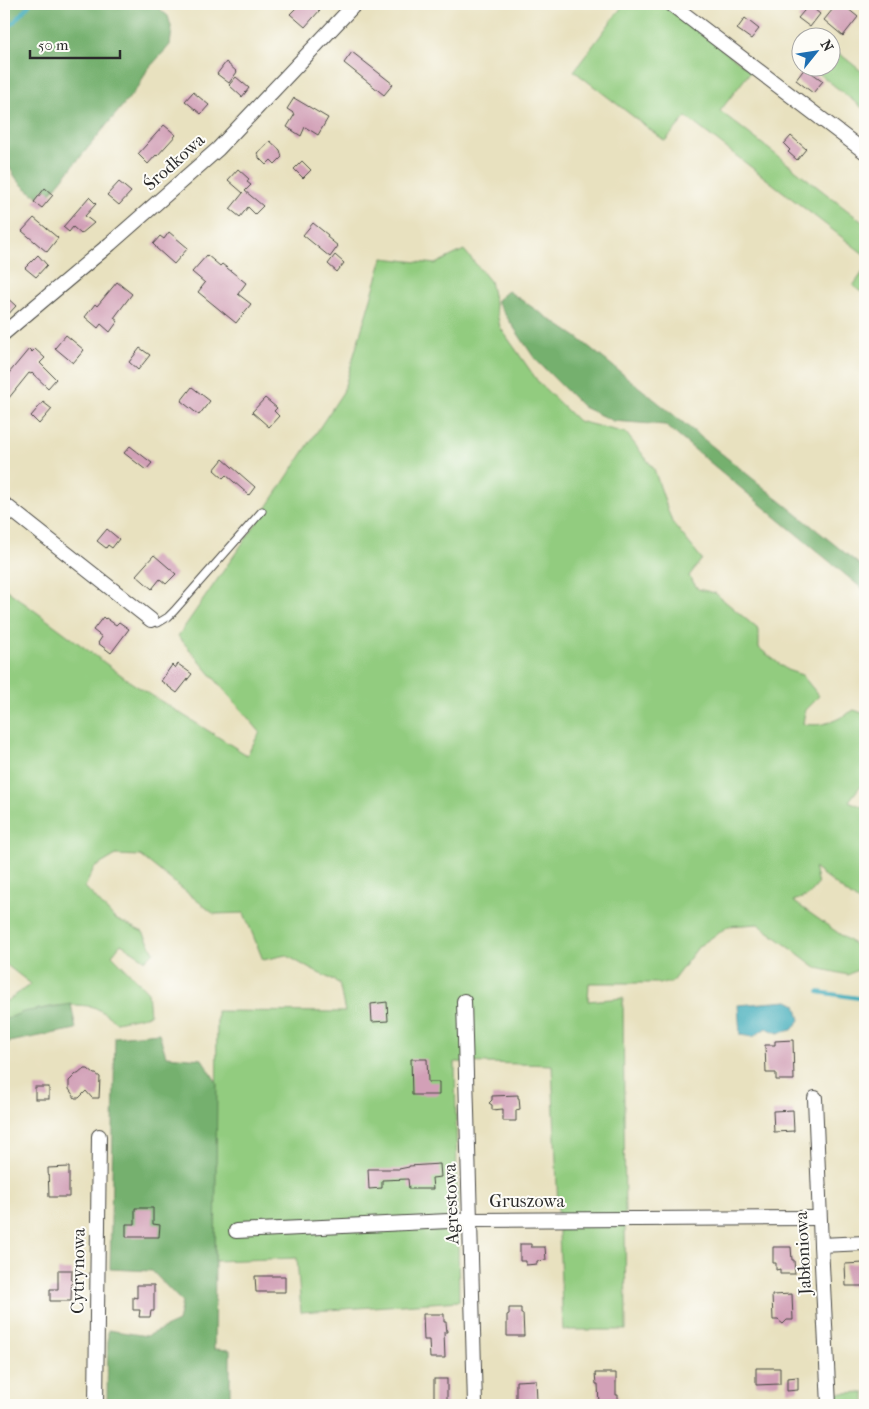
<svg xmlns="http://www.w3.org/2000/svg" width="869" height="1409" viewBox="0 0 869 1409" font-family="'IM FELL French Canon',serif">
<rect width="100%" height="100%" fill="#fdfcf7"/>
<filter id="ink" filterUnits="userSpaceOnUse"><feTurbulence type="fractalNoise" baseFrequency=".02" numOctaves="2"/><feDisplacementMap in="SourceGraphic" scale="10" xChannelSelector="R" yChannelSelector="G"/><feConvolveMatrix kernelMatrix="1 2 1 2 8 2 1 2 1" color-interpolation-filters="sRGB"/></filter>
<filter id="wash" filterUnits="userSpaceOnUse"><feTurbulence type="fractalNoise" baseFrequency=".0096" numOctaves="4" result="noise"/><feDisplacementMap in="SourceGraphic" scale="20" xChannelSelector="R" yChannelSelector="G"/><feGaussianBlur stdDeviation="1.12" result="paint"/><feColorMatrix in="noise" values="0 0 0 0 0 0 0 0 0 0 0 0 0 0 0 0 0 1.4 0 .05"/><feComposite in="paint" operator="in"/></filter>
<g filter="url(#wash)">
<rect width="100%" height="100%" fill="#e8e1bf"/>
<g fill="#92cc7f" stroke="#5e7c55">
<path d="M624,4h37l90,67 -31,40 145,113v31l-179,-138 -21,24 -91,-70z"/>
<path d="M835,50l30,24v36l-47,-37 4,-5h10v-13z"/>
<path d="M464,250l26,31 10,46 39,56 39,38 48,12 28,36 18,53 30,37 -13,17 9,13 17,4 44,37v18l28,22 15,5 17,21 -14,14 -2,14c22,3 32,-3 51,-14l11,4v68l-7,7 -9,12 16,7v99l-51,-39 4,16 -10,12 -15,5 72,51v14l-17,9 -31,-7 -59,-44 -29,2 -30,20 -28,37h-82l-1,18 35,-3 3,332h-63l-11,-265 -97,-3 4,239 -158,11 -4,-54 -82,3 2,-250 128,1 -6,-29 -29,-14 -24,-14 -23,5 -19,-47 -30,1 -73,-58 -25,-1 -22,13 -9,19 30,32 28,13 11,20 -8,8 -25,-16 -9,11 36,37 2,23 -34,7c-7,-5 -16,-13 -23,-15 -27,-6 -65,3 -89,13v-21l3,2 24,-17 -27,-21v-375l128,95 115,72 13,-23 -82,-96 80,-115 85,-129 40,-134 52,6z"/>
<path d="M865,269v26l-12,-9z"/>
<path d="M865,1392v13h-41l-1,-11z"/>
</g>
<g fill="#75b06e" stroke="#506e4c">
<path d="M4,4h149l15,12 4,14 -2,15 -23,25 -8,16 -95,115c-11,-8 -23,-14 -30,-26 -4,-6 -6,-11 -10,-17z"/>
<path d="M508,291l70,47 287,231v22l-200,-166 -52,-4 -30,-14 -48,-48 -39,-58z"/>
<path d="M71,1004l5,25 -72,14v-23l19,-8z"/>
<path d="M159,1033l7,23 36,3 15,24 -3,266 16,1v55h-123l1,-75 39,6 31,-14 4,-20 -30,-31 -42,-2 5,-232z"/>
</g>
<path fill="#3cabba" stroke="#346b72" d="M788,1001l8,4 4,15 -8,10 -14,3 -12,-5 -13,9 -13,-2 -2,-30z"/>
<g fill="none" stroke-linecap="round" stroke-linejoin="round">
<g stroke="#3cabba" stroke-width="4">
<path d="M4,33l26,-29"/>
<path d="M818,992l47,7"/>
</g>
</g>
<g id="blocks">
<g fill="#d2a0b7">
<path d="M300,4h13l7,6 -15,17 -15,-13z"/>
<path d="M837,4h5l16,13 -15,19 -19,-16z"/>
<path d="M809,5l11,9 -10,13 -12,-9z"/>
<path d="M745,18l14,11 -8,10 -14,-10z"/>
<path d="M352,52l41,32 -9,11 -40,-32z"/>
<path d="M226,62l11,10 -8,11 -12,-9z"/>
<path d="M805,68l18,13 -10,12 -17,-13z"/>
<path d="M236,77l13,11 -7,9 -13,-12z"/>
<path d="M193,92l16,13 -8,9 -16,-13z"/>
<path d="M294,98l34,20 -10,17 -13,-8 -4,9 -14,-9 8,-13 -8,-5z"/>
<path d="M164,125l12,10 -19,21 -1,-1 -8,9 -10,-10z"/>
<path d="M791,136l15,13 -9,11 -9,-8 2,-2 -6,-6z"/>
<path d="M270,141l10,9 2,7 -7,7 -4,-4 -5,5 -7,-7v-2l-2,-3z"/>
<path d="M302,161l9,9 -8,8 -9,-9z"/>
<path d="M238,169l11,10 -2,3 4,3 -6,6 18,15 -8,8 -7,-7 -8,10 -10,-8 13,-16 -15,-13z"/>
<path d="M119,182l12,10 -12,13 -12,-10z"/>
<path d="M45,188l8,7 -11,13 -8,-6z"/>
<path d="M89,197l7,7 -11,12 9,7 -13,11 -8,-7 -4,5 -6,-5z"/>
<path d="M34,218l24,20 -11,14 -25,-21z"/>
<path d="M313,223l15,12 -1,2 11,9 -8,11 -27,-22z"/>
<path d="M169,232l19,16 -14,16 -18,-16v-1l-3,-3 7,-8 4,3z"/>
<path d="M38,255l9,10 -11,12 -11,-9z"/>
<path d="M207,255l13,11 2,-2 24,19 -8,11 13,10 -15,19 -38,-31 7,-9 -13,-11z"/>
<path d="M335,255l9,8 -7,9 -9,-8z"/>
<path d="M117,282l15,12 -18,24 4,3 -8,11 -9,-8 -3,4 -13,-11 10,-13 2,2z"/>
<path d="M4,295l12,11 -12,13z"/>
<path d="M66,335l18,15 -11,13 -18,-15z"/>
<path d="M140,348l10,7 -12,15 -9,-8z"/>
<path d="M29,349l3,3 3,-3 10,9 -5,5 16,16 -8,9 -16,-15 -1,1 -2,-1 -25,31v-25z"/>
<path d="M192,387l18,14 -11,14 -18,-14z"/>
<path d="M265,398l12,10 -3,3 5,5 -10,11 -17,-15z"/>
<path d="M43,402l9,7 -13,15 -8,-8z"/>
<path d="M130,446l22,17 -6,7 -22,-17z"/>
<path d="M223,459l32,28 -6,8 -23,-20 -3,3 -9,-8z"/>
<path d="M107,529l12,10 -7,9 -4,-3 -2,3 -9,-7z"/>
<path d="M154,555l22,19 -10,10 -6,-5 -8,10 -16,-14z"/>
<path d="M103,617l2,2 1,-1 10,7 3,-3 10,7 -18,24 -13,-10 4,-6 -9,-7z"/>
<path d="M178,664l14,10 -15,19 -16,-12 11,-16 3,3z"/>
<path d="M387,1002l1,19 -16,1 -1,-18z"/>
<path d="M793,1040l1,40h-18v-7h-10l-1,-28h10v-4z"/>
<path d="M411,1059h16l1,23h11v13h-27z"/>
<path d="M84,1069h4l6,5h2l4,3 -1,21h-7l-6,-7 -7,7h-4l-6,-9v-8l7,-7h2z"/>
<rect x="35" y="1087" width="14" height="12"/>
<path d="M518,1095v3h1l1,11 -4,1v11h-13v-12l-11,1v-5l-3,-2 3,-3v-4z"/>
<path d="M793,1110l1,21 -20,1 -1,-21z"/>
<path d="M440,1164l1,13 -9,1 1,11h-24l-1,-10 -26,1v8l-13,1 -1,-20h31l10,-2v-1z"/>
<path d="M69,1167v30h-20l-1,-29z"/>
<path d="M135,1208h18v16l7,1 -1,12h-33v-13h9z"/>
<path d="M520,1244h11v3h14l1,13 -9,1v3l-11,1v-4h-6z"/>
<path d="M773,1247h18l1,13h2l1,14h-15v-5l-4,1v-7h-3z"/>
<path d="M864,1263l1,23h-19l-1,-22z"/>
<path d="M58,1270h14l-1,31h-21v-12h8z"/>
<path d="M255,1276h30v16h-29z"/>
<path d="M137,1285h17v26h-3l-1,6h-11l1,-7h-7v-13l4,1z"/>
<path d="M792,1294l1,26h-6l-4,4 -5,-4h-5l-1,-25z"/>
<path d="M509,1308h12v6h2l1,22h-17v-21l2,-1z"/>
<path d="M423,1314h21v8h2l1,10h-3l1,26h-15l-1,-18h-5z"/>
<path d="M756,1368h24v16l-24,1z"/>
<path d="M595,1373h21v22h2v10h-19l-1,-21h-2z"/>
<path d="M798,1377v13l-11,1v-13z"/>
<rect x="434" y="1379" width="13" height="26"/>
<path d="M536,1380l1,21h-8l-3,3 -3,-3h-7v-20z"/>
</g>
</g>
</g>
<g filter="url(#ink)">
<use href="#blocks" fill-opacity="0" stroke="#474641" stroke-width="1"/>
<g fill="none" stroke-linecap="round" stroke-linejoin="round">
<defs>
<path id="lane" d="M151,620l7,3 10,-6 6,-6 88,-100"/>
<g id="street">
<path d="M671,4l194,148"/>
<path d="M4,333l106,-89 108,-95 137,-145"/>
<path d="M4,504l147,116"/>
<path d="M464,1001l11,404"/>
<path d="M815,1098l6,147 8,160"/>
<path d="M236,1231l234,-11 349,-2"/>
<path d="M821,1245l44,-2"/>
<path d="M96,1405l3,-269"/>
</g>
</defs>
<use href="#lane" stroke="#474641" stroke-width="9"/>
<use href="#street" stroke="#474641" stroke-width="16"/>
<use href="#lane" stroke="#fff" stroke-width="7"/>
<use href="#street" stroke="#fff" stroke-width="14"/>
</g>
</g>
<g text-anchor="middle" stroke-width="4" stroke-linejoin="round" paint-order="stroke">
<g font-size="18" fill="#2b2b2b" stroke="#fdfcf7">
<text transform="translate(174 162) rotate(-42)" y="6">Środkowa</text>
<text x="527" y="1207">Gruszowa</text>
<text transform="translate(451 1204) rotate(-92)" y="6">Agrestowa</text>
<text transform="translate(803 1253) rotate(-93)" y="6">Jabłoniowa</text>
<text transform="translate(78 1271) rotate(-89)" y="6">Cytrynowa</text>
</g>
</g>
<rect width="869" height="1409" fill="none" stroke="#fdfcf7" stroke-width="20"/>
<g transform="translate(816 52) rotate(60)"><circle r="24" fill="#fdfcf7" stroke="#a9a8a5"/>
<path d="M0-4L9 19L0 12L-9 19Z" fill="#1f6fb2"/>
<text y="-8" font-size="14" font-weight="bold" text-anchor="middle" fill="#2b2b2b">N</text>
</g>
<path d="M30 50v8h90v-8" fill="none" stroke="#2b2b2b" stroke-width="2.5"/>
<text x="38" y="50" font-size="15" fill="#2b2b2b" stroke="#fdfcf7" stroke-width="4" paint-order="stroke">50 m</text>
</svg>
